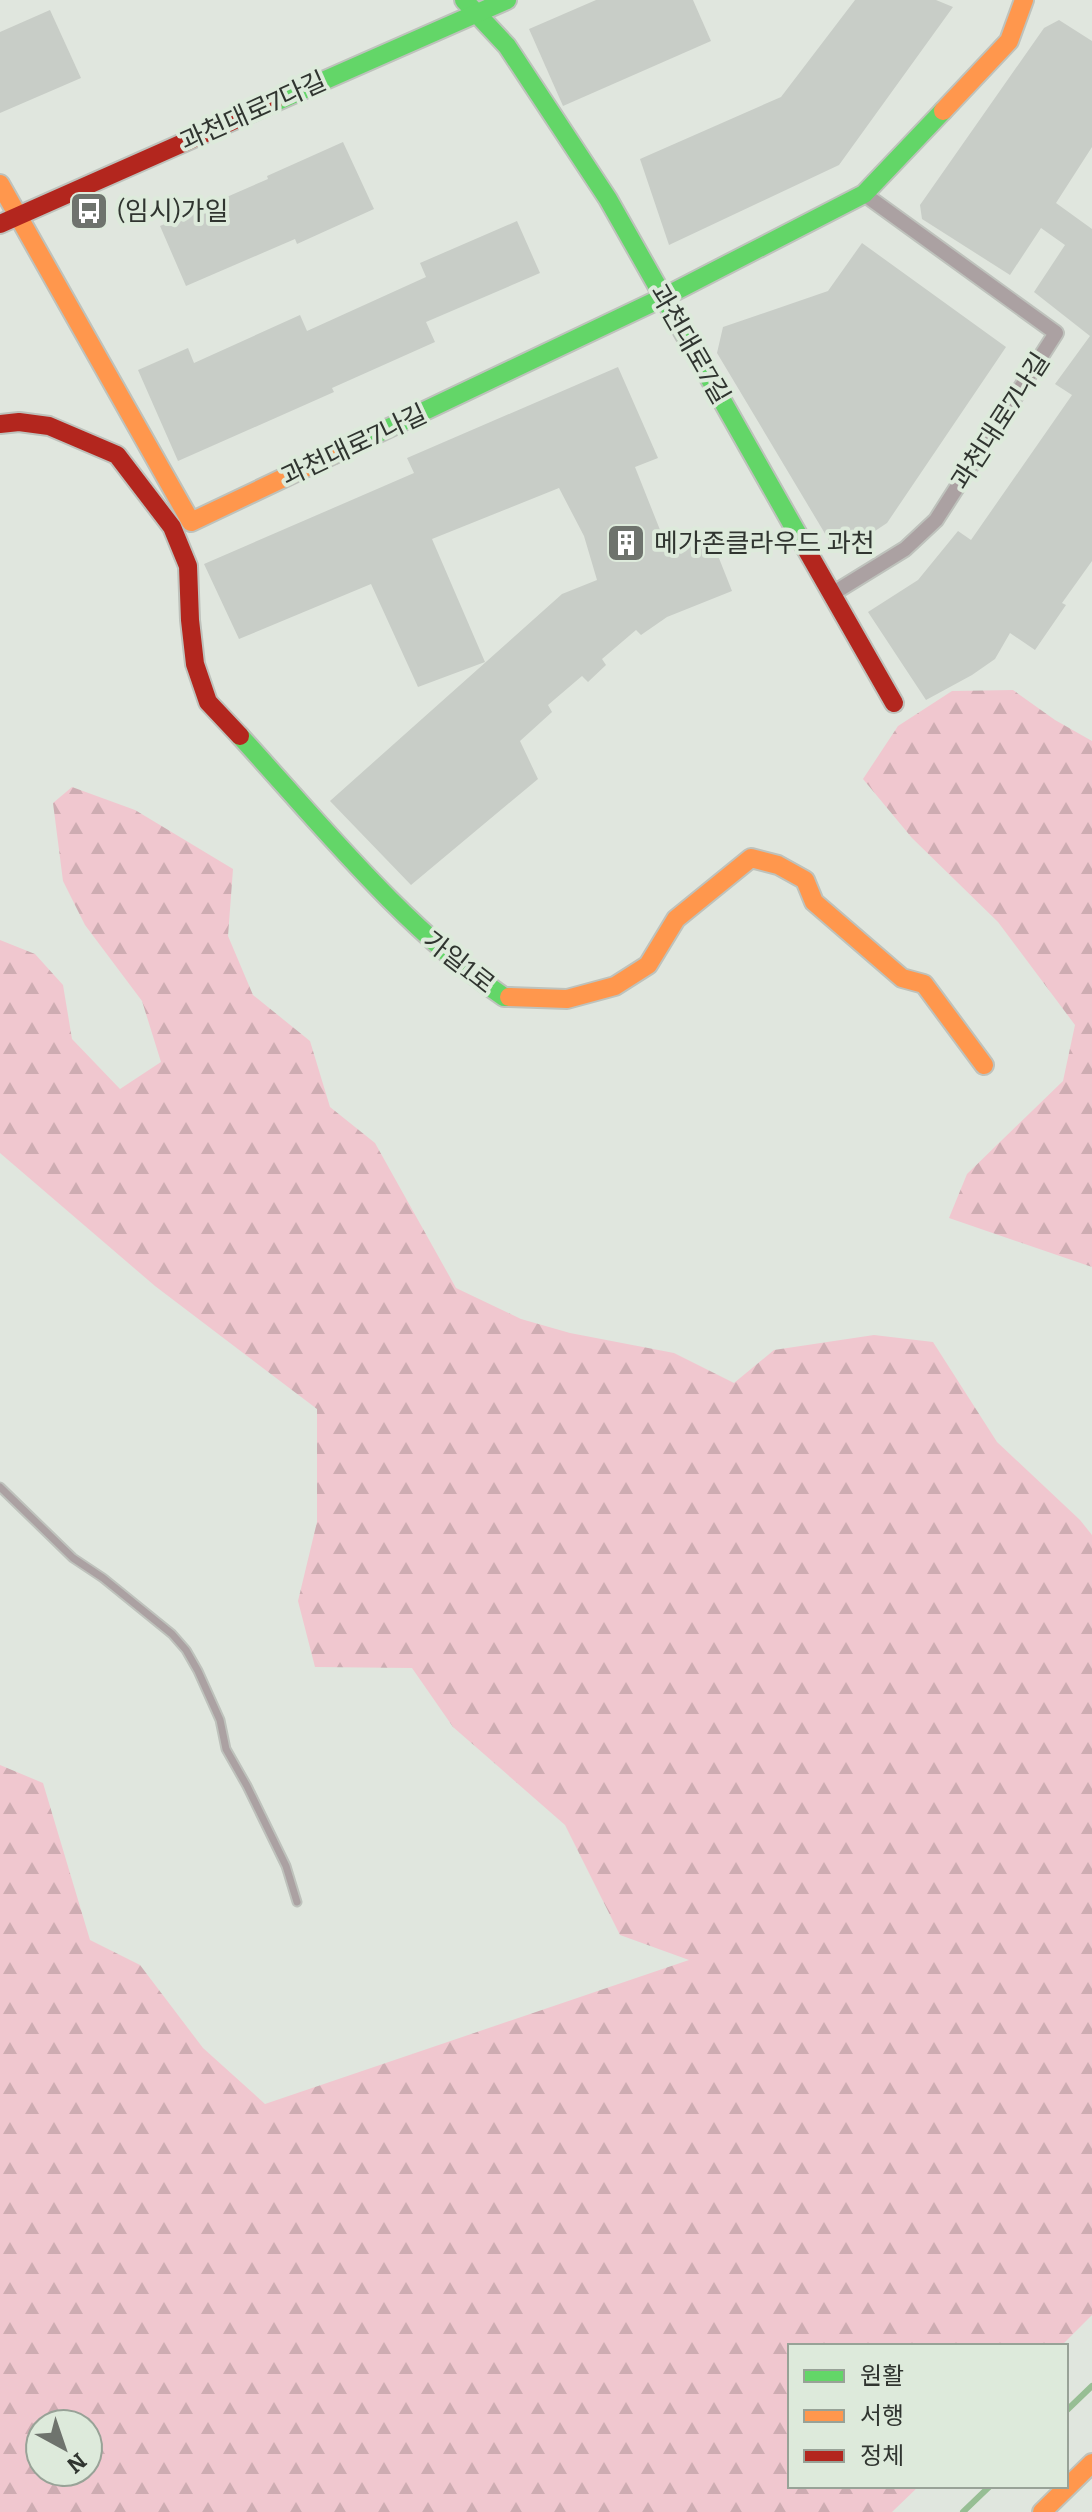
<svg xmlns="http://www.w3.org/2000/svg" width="1092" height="2512" viewBox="0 0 1092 2512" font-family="Bitter,'Noto Sans KR',serif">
<defs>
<pattern id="forest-firs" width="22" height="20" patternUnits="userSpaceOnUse" patternTransform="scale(2)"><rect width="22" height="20" fill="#f0c7cf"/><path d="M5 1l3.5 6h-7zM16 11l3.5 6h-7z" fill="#ceacb2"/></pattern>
</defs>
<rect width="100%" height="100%" fill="#e0e6de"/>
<g fill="url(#forest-firs)" fill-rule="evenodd">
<path d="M1013,690l42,30 37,21v526l-143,-49 18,-44 96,-93 12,-56 -77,-103 -86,-84 -49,-59 35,-53 54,-35z"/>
<path d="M72,787l63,23 98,59 -5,67 25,59 57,46 20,66 45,36 81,145 65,31 49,14 104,20 60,30 40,-33 100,-15 59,7 64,100 83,78 12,15v780l-31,31h-271v140h129l-27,26h-892v-747l43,18 47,157 50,25 63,83 62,56 424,-144 -69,-25 -55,-110 -112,-98 -41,-59 -97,-1 -17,-66 19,-79v-113l-162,-123 -155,-133v-213l35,14 28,31 9,54 48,50 41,-27 -19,-61 -57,-76 -22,-44 -10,-78zM40,2424h48v48h-48z"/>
</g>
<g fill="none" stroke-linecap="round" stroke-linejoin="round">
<g stroke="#97be94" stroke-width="6">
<path d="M1066,2411l26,-25"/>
<path d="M963,2512l27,-26"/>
</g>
</g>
<g fill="#c8cdc7">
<path d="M596,0h97l18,41 -148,65 -34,-77z"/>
<path d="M855,0h81l17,7 -114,158 -170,80 -29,-86 141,-62z"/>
<path d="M50,10l31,68 -81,35v-81z"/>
<path d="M1059,20l33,21v106l-36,56 36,26v332l-30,42 4,2 -31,45 -25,-17 -15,26 -23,16 -46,25 -58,-88 50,-32 40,-49 13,9 101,-145 -17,-11 35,-48 -56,-44 31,-47 -24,-17 -31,47 -88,-56 -2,-14 124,-177z"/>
<path d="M343,142l31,67 -77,35 -2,-5 -109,47 -26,-60 108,-47 -1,-3z"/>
<path d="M517,221l23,52 -114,49 9,20 -103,46 2,4 -156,69 -40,-91 50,-22 6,15 106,-48 7,16 119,-54 -6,-14z"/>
<path d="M862,243l144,104 -119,176 -36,24 -21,-5 -113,-189 6,-26 105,-36z"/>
<path d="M618,367l40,91 -23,9 33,83 41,-17 23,58 -65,26 -26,18 -5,-5 -34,29 4,6 -18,17 -6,-6 -34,29 4,7 -32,29 18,38 -127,106 -81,-84 232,-207 35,-14 -13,-44 -25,-48 -127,51 53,123 -67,25 -47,-103 -132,55 -35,-75 210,-91 -7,-15z"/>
</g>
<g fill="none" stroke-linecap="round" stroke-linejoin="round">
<defs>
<path id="lane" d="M0,1487l73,71 30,20 69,56 14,16 12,21 22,49 6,29 21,37 39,80 11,36"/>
<path id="street" d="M832,594l73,-45 31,-29 120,-187 -192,-139"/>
<g id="fast">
<path d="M464,0l43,46 101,153 197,348"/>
<path d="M273,103l234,-103"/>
<path d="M334,454l330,-157 200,-103 79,-83"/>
<path d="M240,736c82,90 164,192 264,261h5"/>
</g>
<g id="slow">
<path d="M943,111l66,-70 15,-41"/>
<path d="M0,184l191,338 143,-68"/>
<path d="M509,997l58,2 48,-13 33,-21 28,-46 75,-61 27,7 27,15 9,22 88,76 22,6 60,81"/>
<path d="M1042,2512l50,-49"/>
</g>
<g id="jam">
<path d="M0,224l273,-121"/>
<path d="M0,424l19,-2 30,4 68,29 55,72 16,39 2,54 5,44 13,38 32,34"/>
<path d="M805,547l89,156"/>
</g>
</defs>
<use href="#lane" stroke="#bec2bc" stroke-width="11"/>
<use href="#street" stroke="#bec2bc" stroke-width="18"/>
<use href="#fast" stroke="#bec2bc" stroke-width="22"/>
<use href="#slow" stroke="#bec2bc" stroke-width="22"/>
<use href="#jam" stroke="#bec2bc" stroke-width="22"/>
<use href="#lane" stroke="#aba1a2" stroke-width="7"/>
<use href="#street" stroke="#aba1a2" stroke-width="14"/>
<use href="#fast" stroke="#63d668" stroke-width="18"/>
<use href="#slow" stroke="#ff974d" stroke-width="18"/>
<use href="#jam" stroke="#b3261e" stroke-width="18"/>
</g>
<defs>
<symbol id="bus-square" viewBox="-11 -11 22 22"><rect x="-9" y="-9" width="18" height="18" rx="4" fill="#6e736d" stroke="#ddeadb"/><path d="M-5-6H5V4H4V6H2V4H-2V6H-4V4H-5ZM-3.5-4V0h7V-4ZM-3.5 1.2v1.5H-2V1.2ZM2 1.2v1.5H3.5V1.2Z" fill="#fff"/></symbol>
<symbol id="building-square" viewBox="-11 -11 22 22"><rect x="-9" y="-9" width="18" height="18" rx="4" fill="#6e736d" stroke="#ddeadb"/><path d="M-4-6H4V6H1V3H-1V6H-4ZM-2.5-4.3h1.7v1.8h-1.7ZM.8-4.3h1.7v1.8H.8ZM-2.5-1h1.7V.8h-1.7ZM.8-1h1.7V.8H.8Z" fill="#fff"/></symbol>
</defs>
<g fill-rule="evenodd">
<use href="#bus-square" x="67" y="189" width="44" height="44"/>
<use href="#building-square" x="604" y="521" width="44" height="44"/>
</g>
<g text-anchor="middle" stroke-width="8" stroke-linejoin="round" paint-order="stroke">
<g font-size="26" fill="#303530" stroke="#ddeadb">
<text transform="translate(253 111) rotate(-24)" y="9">과천대로7다길</text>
<text transform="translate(690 344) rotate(60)" y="9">과천대로7길</text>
<text transform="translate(1000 421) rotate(-57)" y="9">과천대로7나길</text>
<text transform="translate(354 445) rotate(-25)" y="9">과천대로7나길</text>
<text transform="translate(459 962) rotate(38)" y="9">가일1로</text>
</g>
<g font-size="26" fill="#303530" stroke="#ddeadb" text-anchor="start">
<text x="117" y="220">(임시)가일</text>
<text x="654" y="552">메가존클라우드 과천</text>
</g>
</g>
<rect x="788" y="2344" width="280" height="144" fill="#ddeadb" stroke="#98a297" stroke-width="2"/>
<rect x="804" y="2370" width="40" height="12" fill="#63d668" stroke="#98a297" stroke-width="2"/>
<text x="860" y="2384" font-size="24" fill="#303530">원활</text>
<rect x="804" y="2410" width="40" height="12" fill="#ff974d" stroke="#98a297" stroke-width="2"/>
<text x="860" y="2424" font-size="24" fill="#303530">서행</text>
<rect x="804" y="2450" width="40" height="12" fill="#b3261e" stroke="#98a297" stroke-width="2"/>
<text x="860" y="2464" font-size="24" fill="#303530">정체</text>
<g transform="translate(64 2448) rotate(140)"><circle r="38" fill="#ddeadb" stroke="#98a297" stroke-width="2"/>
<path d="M0-6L14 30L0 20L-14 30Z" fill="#6e736d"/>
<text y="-12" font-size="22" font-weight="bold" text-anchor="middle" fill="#303530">N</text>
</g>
</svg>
